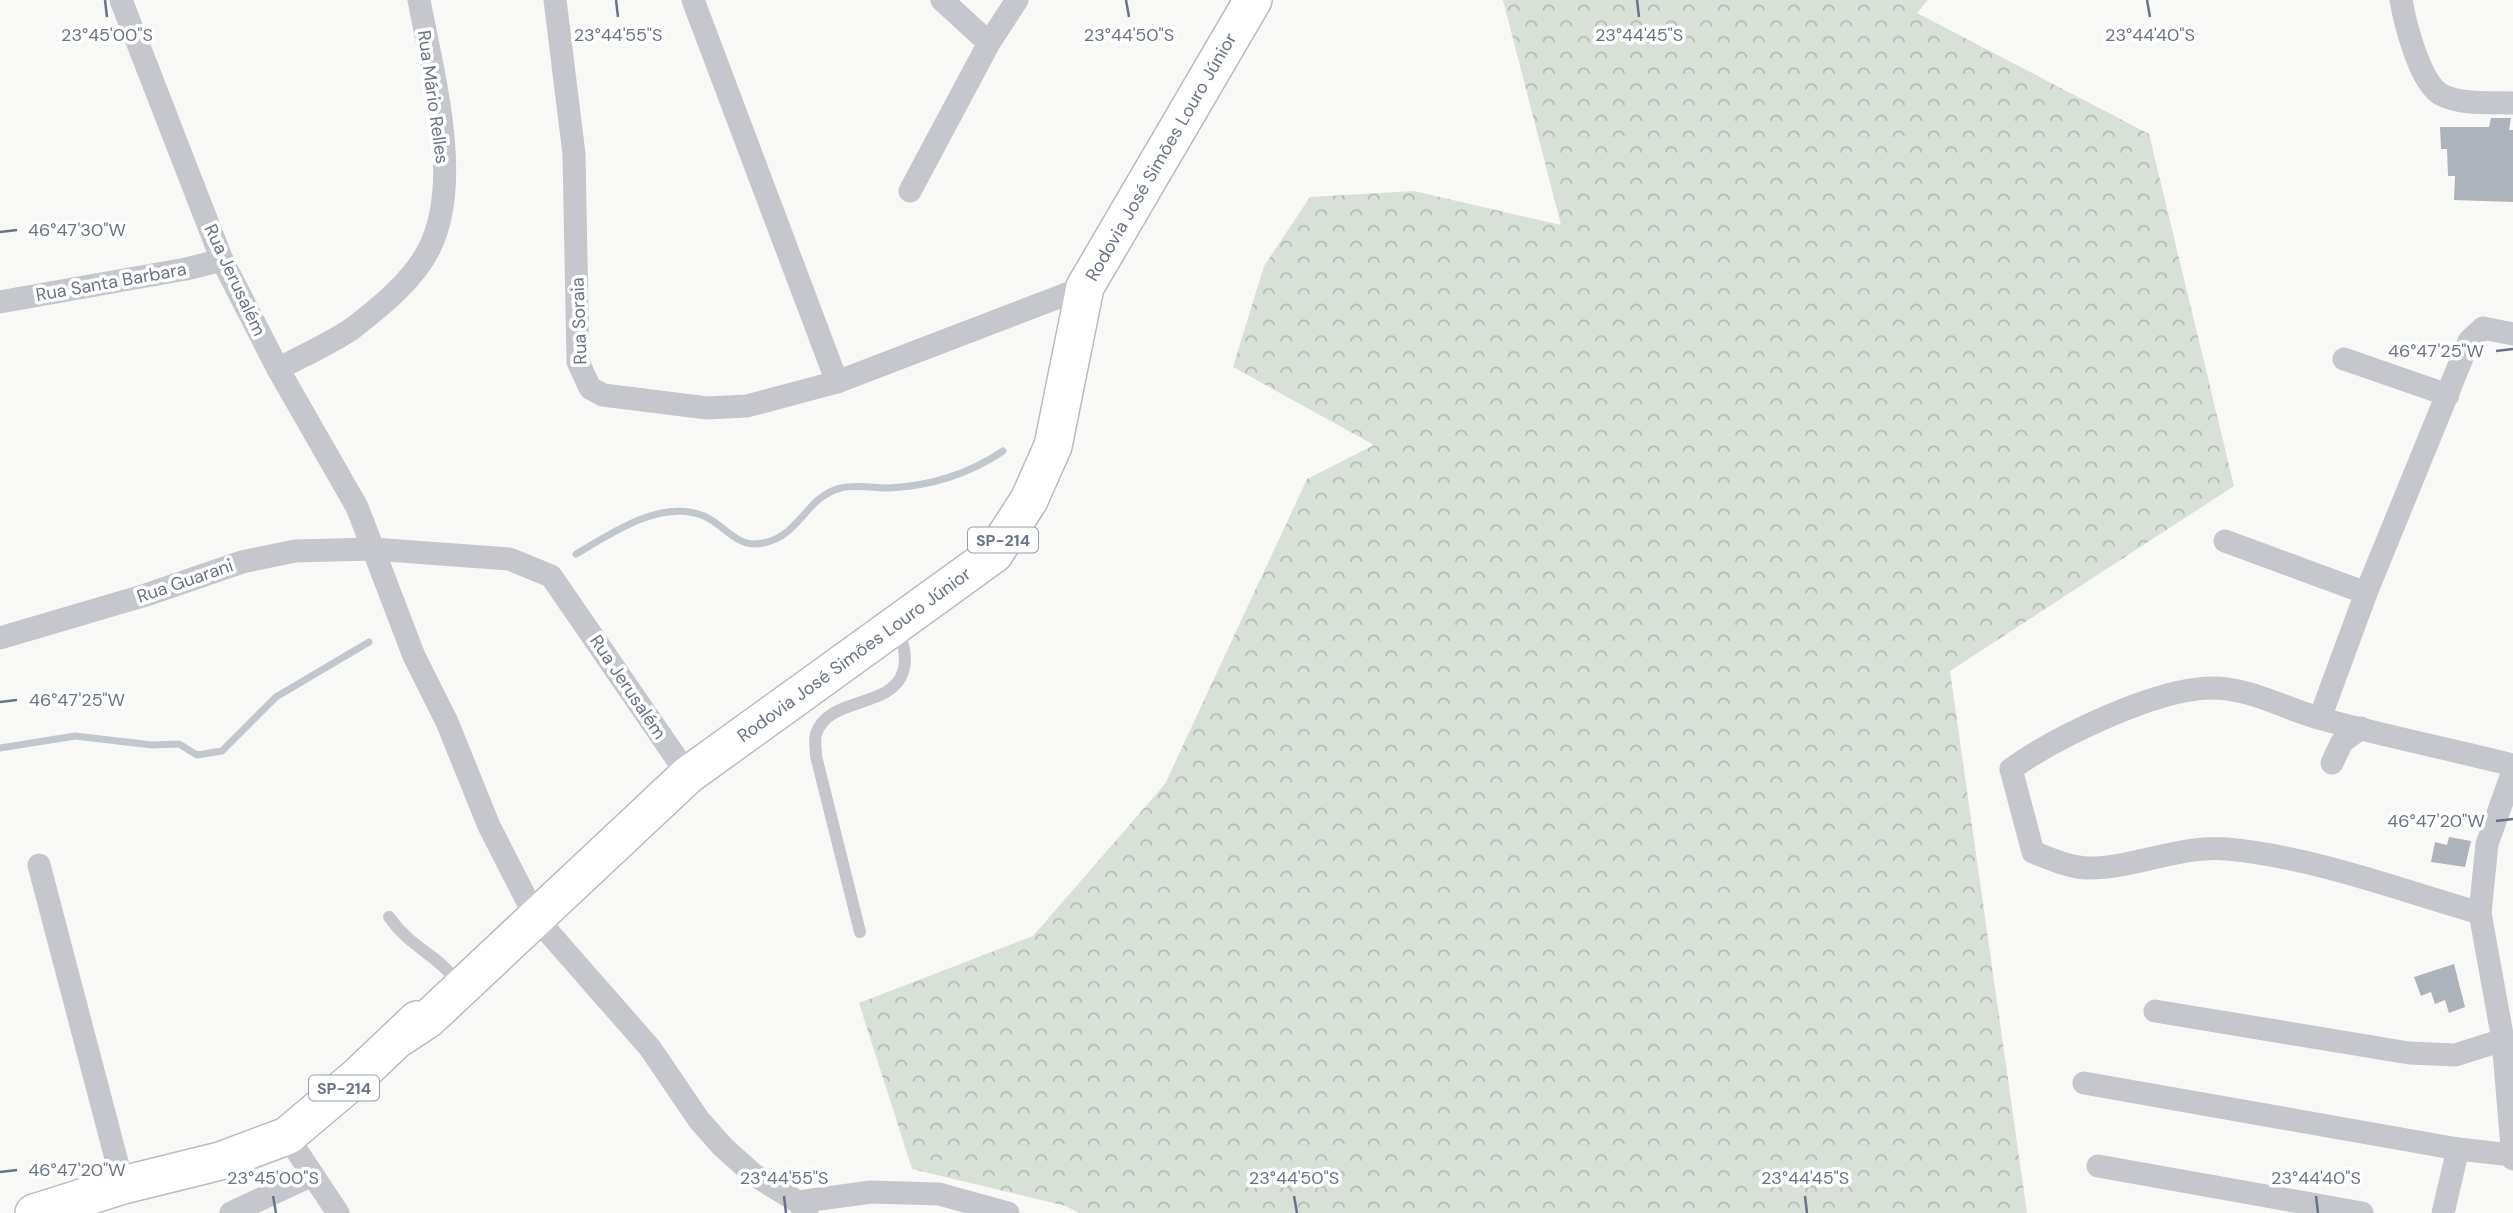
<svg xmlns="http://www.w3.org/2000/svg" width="2513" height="1213" viewBox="0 0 2513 1213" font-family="'DM Sans',sans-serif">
<defs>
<pattern id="forest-crowns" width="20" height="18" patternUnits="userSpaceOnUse" patternTransform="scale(1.75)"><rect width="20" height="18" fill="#d9e0d8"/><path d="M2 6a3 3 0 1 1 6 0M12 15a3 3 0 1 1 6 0" fill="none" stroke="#b4bab5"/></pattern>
</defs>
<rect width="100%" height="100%" fill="#f8f9f7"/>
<path fill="url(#forest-crowns)" d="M1503,0h425l-11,13 232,121 85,352 -284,185 77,542h-948l-13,-7 -154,-37 -53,-166 174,-67 132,-152 142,-305 67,-34 -141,-78 31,-101 46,-69 104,-6 147,34z"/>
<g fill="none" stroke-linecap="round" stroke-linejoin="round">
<g stroke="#c1c7cd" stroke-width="7">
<path d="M576,554c35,-20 85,-56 128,-38 17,7 31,28 50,28 45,-1 49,-47 87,-56 14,-4 33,0 48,0 41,-2 80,-14 114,-37"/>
<path d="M0,748l75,-12 77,9 27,-1 18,11 25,-4 54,-54 93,-55"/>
</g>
</g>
<g fill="#aeb3bb">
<path d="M2491,118h20l-2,12h4v72l-59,-2 1,-24h-7l-1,-27h-6l-1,-22h49z"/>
<path d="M2449,837l22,4 -6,26 -34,-5 4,-20 12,3z"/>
<path d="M2454,964l11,43 -16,6 -4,-13 -10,4 -4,-12 -10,4 -7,-19z"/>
</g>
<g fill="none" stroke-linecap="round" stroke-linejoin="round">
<defs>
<g id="primary">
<path d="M399,1038l29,-19 260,-244 306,-221 35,-54 24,-54 32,-159 168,-287"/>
<path d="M34,1213l89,-28 97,-24 67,-25 70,-59 60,-57"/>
</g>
</defs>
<use href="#primary" stroke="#b8bbc0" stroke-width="40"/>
<g stroke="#c5c7cc" stroke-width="12">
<path d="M389,917c22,31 46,36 67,63"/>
<path d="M860,932l-44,-176c0,-7 -2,-16 0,-22 12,-38 75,-25 87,-62 5,-15 -1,-30 -4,-44"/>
</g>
<g stroke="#c5c7cc" stroke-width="23">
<path d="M121,0l101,260 56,109 79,138 57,149 33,66 42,104 47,92 114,130 49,72 24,27 30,27 45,28 9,11"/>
<path d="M555,0l19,154 4,208 12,26 13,7 104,13 40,-2 90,-24 248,-95"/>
<path d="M693,0l144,382"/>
<path d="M942,0l47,43"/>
<path d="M2401,0c4,23 19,84 41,95 20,10 49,7 71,8"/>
<path d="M910,191l79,-148 28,-43"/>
<path d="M0,302l186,-33 36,-9"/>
<path d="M2344,359l104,36"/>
<path d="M278,369c24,-13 52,-25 75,-41 27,-21 62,-49 77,-81 33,-68 2,-176 -11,-247"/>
<path d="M2225,541l141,52"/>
<path d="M0,638l146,-43 96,-33 53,-11 78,-2 136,10 42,17 137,199"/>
<path d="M2320,718l46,-125 103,-252 14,-13 30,6"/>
<path d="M2332,763l10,-21 19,-14"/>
<path d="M2513,771l-26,73 -7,69 23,127 10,119"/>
<path d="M39,865l84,320"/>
<path d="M2480,913c-83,-24 -167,-56 -253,-64 -47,-4 -92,19 -138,19 -18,0 -39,-9 -56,-16l-22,-83c45,-32 144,-80 199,-81 39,-1 75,21 112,31 63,17 127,30 191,46"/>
<path d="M2155,1011l254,42 46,2 48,-15"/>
<path d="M2084,1083l374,66 55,6"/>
<path d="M287,1136l51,77"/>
<path d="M2098,1166l264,47"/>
<path d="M798,1202l73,-10 68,2 69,19"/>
<path d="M231,1213l81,-38"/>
<path d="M2443,1213l15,-64"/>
</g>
<use href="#primary" stroke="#fff" stroke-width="37"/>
</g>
<path fill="none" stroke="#6a7386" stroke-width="2.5" d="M105,0l2,17M616,0l2,17M1126,0l3,17M1637,0l2,17M2147,0l3,17M0,232l17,-2M2496,351l17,-2M0,702l17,-2M2496,821l17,-2M0,1172l17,-2M273,1196l3,17M784,1196l2,17M1294,1196l3,17M1805,1196l2,17M2316,1196l2,17"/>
<g text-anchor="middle" stroke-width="7" stroke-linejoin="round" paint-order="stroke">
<g fill="#fff" stroke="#979daa" stroke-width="2">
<rect x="968" y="527.5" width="70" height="25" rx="5"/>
<rect x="309" y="1075.5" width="70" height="25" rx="5"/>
</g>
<g font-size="16" font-weight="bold" fill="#6a7386">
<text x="1003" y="546">SP-214</text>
<text x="344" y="1094">SP-214</text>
</g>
<g font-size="18" fill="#6a7386" stroke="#fff">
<text transform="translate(433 97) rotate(82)" y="6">Rua Mário Relles</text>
<text transform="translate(1161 157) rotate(-60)" y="6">Rodovia José Simões Louro Júnior</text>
<text transform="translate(235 280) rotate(65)" y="6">Rua Jerusalém</text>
<text transform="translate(111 282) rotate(-10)" y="6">Rua Santa Barbara</text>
<text transform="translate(579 321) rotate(-92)" y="6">Rua Soraia</text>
<text transform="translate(185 581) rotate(-19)" y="6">Rua Guarani</text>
<text transform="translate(854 655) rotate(-36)" y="6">Rodovia José Simões Louro Júnior</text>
<text transform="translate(628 687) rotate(56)" y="6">Rua Jerusalém</text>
</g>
</g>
<g font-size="18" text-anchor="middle" fill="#6a7386" stroke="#fff" stroke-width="7" stroke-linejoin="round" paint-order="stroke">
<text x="107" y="41">23°45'00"S</text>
<text x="618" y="41">23°44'55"S</text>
<text x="1129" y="41">23°44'50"S</text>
<text x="1639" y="41">23°44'45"S</text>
<text x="2150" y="41">23°44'40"S</text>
<text x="77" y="236">46°47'30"W</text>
<text x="2436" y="357">46°47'25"W</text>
<text x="77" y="706">46°47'25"W</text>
<text x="2436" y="827">46°47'20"W</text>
<text x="77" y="1176">46°47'20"W</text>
<text x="273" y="1184">23°45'00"S</text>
<text x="784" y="1184">23°44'55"S</text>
<text x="1294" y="1184">23°44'50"S</text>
<text x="1805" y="1184">23°44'45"S</text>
<text x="2316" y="1184">23°44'40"S</text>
</g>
</svg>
